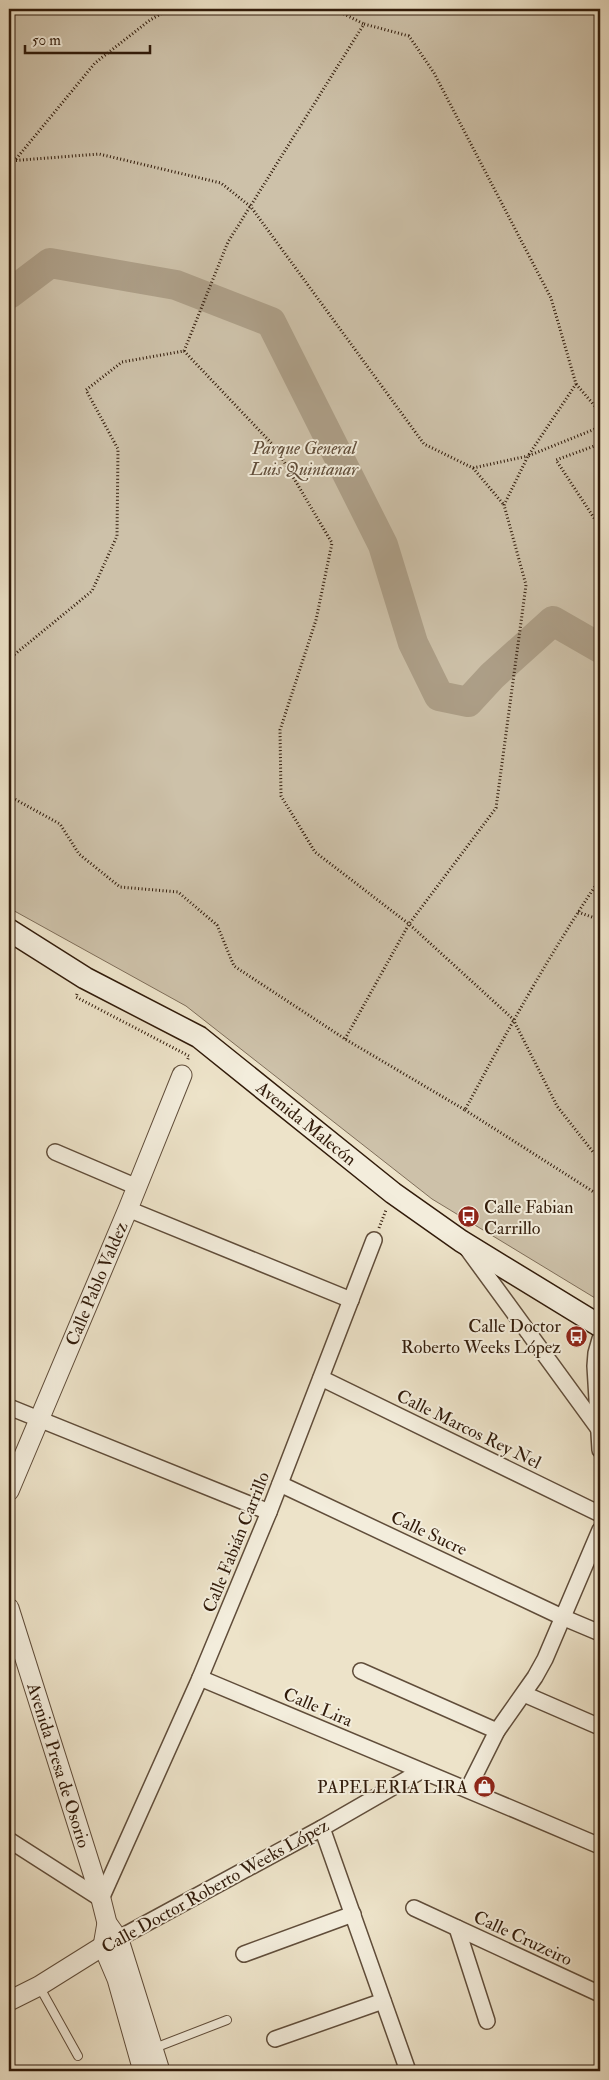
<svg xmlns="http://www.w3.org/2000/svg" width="609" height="2080" viewBox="0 0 609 2080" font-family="'IM FELL Double Pica',serif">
<rect width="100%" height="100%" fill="#ede3c9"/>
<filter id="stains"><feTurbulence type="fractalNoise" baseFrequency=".004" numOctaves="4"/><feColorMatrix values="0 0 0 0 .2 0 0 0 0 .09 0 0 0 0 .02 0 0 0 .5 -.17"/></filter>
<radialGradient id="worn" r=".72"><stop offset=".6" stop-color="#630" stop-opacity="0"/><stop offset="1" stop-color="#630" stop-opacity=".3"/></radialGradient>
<path fill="#cdc1a9" stroke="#7f6e5a" d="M9,9h591v1292l-168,-102 -246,-193 -177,-98z"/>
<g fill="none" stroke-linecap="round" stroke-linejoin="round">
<path stroke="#ad9f88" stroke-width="30" d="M9,294l41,-31 126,22 95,37 112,223 30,98 26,53 29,6 24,-26 61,-55 47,27"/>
<defs>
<g id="service">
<path d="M39,1986l39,70"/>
<path d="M152,2049l75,-29"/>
</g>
<g id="minor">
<path d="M55,1152l82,35"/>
<path d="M128,1209l223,91"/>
<path d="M466,1247l132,181"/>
<path d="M600,1339l-4,14 -1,13 5,84"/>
<path d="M321,1378l279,136"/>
<path d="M9,1407l260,105"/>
<path d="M280,1484l282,133 38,16"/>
<path d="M361,1671l136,60"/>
<path d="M200,1678c133,56 267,111 400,168"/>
<path d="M524,1694l76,33"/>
<path d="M468,1789l29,-58 38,-54 10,-18 55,-129"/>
<path d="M322,1828l86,243"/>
<path d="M9,1840l92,59 99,-221 69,-166 105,-272"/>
<path d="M414,1908l186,86"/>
<path d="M457,1928l30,93"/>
<path d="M110,1943l212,-115 99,-57"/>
<path d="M244,1954l109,-40"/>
<path d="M275,2039l108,-38"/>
</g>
<g id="tertiary">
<path id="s1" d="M9,1491l119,-282 54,-134"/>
<path id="s2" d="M9,1608l92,291 6,24 12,17 41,131"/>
<path d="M107,1923l-4,23 14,33 26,92"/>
<path d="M9,2001l30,-15 64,-40"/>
</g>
<g id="secondary">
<path id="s3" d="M9,930l76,48 114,59 194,156 68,48 139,85"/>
</g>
</defs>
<use href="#service" stroke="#604d3a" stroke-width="10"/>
<use href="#minor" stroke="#604d3a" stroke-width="18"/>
<use href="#tertiary" stroke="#604d3a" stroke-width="21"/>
<use href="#secondary" stroke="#311b0a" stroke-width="24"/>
<g stroke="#311b0a" stroke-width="3" stroke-dasharray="1 2.5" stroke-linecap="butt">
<path d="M334,9l30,15"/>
<path d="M9,14l38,-5"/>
<path d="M16,159l79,-96 55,-43 20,-11"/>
<path d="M9,161l90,-7 122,29 30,24 173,237 49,24 31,37"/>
<path d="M184,351l92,97 56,95 -16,77 -36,110 1,66 34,56 94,72 104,95 44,87 36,46 7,5"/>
<path d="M576,384l24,28"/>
<path d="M600,444l-44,16 44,67"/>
<path d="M473,468l55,-12"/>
<path d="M9,659l83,-68 25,-55 1,-87 -32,-59 36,-28 62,-11 44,-109 136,-218 45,12 25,37 117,225 25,86 -48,72 72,-29"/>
<path d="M9,796l51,28 19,30 41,33 58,5 39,33 17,41 111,73 120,71c42,-79 85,-157 135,-231"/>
<path d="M578,912l22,8"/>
<path d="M77,994l-1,3 113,59 -2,5"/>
<path d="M345,1039l64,-115 87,-116 30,-223 -22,-80 24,-49"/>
<path d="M465,1110l135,86"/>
<path d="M379,1228l7,-18"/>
</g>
<use href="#service" stroke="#f3eddc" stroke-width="8"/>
<use href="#minor" stroke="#f3eddc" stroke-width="15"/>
<use href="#tertiary" stroke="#f3eddc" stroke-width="19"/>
<use href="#secondary" stroke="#f3eddc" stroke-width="21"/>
</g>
<defs>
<symbol id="bus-disc" viewBox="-11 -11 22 22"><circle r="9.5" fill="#8f2418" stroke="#f3eddc"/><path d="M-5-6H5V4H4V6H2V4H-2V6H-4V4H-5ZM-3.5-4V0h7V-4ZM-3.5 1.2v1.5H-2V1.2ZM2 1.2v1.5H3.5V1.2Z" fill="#fff"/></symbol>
<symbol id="shop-disc" viewBox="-11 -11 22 22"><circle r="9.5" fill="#8f2418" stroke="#f3eddc"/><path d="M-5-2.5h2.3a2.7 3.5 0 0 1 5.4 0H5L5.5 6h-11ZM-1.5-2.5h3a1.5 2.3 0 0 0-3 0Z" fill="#fff"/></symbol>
</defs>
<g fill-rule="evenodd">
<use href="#bus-disc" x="456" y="1204" width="25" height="25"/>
<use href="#bus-disc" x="564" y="1324" width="25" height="25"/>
<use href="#shop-disc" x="472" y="1774" width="25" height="25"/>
</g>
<g text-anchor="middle" stroke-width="4" stroke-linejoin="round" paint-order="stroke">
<g font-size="18" font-style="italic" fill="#604d3a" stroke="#f3eddc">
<text x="304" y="454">Parque General<tspan x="304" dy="21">Luis Quintanar</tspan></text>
</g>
<g font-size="18" fill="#311b0a" stroke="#f3eddc">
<text dy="6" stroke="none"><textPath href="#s3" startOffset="356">Avenida Malecón</textPath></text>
<text dy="6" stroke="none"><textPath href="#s1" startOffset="225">Calle Pablo Valdez</textPath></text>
<text transform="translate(469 1429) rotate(26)" y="6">Calle Marcos Rey Nel</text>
<text transform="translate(429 1533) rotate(25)" y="6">Calle Sucre</text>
<text transform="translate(236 1542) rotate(-68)" y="6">Calle Fabián Carrillo</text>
<text transform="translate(318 1707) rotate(23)" y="6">Calle Lira</text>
<text dy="6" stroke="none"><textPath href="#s2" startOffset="165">Avenida Presa de Osorio</textPath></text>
<text transform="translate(215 1886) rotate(-29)" y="6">Calle Doctor Roberto Weeks López</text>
<text transform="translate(523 1938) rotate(25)" y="6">Calle Cruzeiro</text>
</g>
<g font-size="18" fill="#311b0a" stroke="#f3eddc" text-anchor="end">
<text x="484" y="1213" text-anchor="start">Calle Fabian<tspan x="484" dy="21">Carrillo</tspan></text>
<text x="561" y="1332">Calle Doctor<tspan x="561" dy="21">Roberto Weeks López</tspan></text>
<text x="468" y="1793">PAPELERIA LIRA</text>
</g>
</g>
<rect width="609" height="2080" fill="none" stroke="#ede3c9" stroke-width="30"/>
<rect x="10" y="10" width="589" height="2060" fill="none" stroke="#311b0a" stroke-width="2.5"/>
<rect x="15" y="15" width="579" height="2050" fill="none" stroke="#311b0a"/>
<path d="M25 45v8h125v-8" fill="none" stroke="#311b0a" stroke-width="2.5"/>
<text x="32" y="45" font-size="15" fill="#311b0a" stroke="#f3eddc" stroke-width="4" paint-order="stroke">50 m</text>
<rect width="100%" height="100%" filter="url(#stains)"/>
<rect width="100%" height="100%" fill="url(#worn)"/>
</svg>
